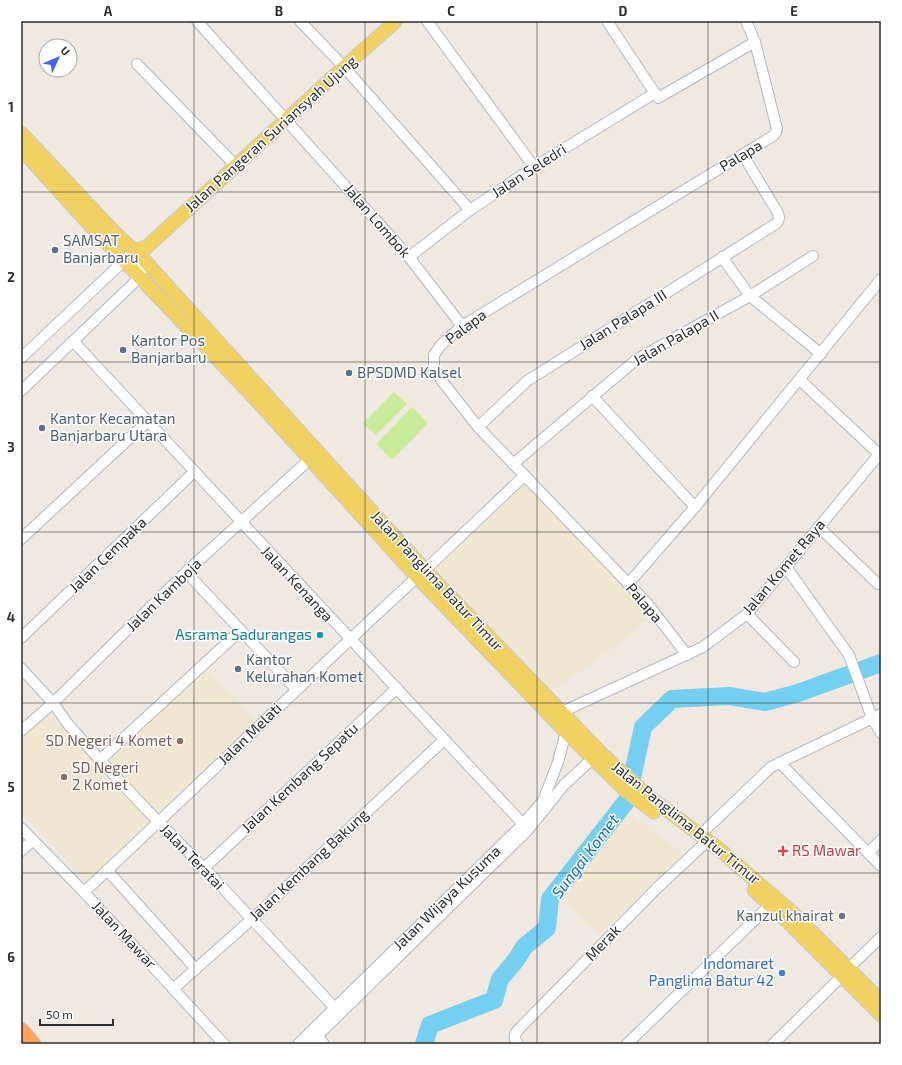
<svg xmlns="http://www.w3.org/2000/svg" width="902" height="1065" viewBox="0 0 902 1065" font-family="'Exo 2',sans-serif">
<rect width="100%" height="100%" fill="#efe9e1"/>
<g fill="#f0e6d1">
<path d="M525,479l126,137 -30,27 -69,47 -119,-125z"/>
<path d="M204,667l51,54 -100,94 -51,-54z"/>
<path d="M49,714l102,108 -64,60 -66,-70v-71z"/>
<path d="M612,802l70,51 -83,82 -33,-33z"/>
</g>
<g fill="#c9ec9a">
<path d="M394,392l13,12 -31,31 -13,-12z"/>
<path d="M412,407l16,16 -36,37 -16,-16z"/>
</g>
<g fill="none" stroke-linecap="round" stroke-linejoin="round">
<g stroke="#75cff0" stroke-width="18">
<path d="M632,778l11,-51 29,-28 57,-3 36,6 33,-9 83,-30"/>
<path d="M424,1044l6,-19 64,-25 6,-21 16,-19 8,-13 23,-19 3,-29 78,-100"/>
</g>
<defs>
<g id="minor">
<path d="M197,21l212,236 53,69"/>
<path d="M300,21l44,46 126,143"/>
<path d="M427,21l107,146"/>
<path d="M607,21l51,77 97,-56"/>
<path d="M137,64l99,102"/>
<path d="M409,257l61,-47 64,-43 121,-74"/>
<path d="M722,257l28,39 71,58"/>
<path d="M73,341c149,162 299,323 450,483"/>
<path d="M21,358l108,-102"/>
<path d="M800,380l79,74"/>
<path d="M21,391l119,-114 4,-17"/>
<path d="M592,396l103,111"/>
<path d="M478,427l49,-46 250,-158 2,-5 -1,-5 -35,-58"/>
<path d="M513,464l124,-105 113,-63 63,-40"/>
<path d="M819,527l59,57"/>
<path d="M21,539l126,-117"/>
<path d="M786,567l63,88 23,63 9,15"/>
<path d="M425,570l99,-94"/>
<path d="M186,572l110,117"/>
<path d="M628,584l67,-77 186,-228"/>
<path d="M747,614l47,48"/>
<path d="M21,638l173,-166"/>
<path d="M687,655l-40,-52 -169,-176 -36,-46 -8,-13v-13l6,-9 22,-20 311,-190 3,-4 1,-3 -22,-87 -9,-21"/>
<path d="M21,668l32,35 14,20 33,37 47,50 57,58 131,140"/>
<path d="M562,712l141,-65 44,-33 134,-162"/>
<path d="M21,731l32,-28 133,-131 123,-112"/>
<path d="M100,760l141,-130"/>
<path d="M780,763l101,103"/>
<path d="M21,828l63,64 140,152"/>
<path d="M699,836l72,-69 110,-53"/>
<path d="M21,851l12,-11"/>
<path d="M868,853l13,-13"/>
<path d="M204,868l193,-180"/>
<path d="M107,870l89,99"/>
<path d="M84,892c112,-104 220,-211 333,-315"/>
<path d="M849,968l32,-31"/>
<path d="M173,989l79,-70 192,-179"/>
<path d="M317,1036l7,8"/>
<path d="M298,1044l225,-220 20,-23 15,-39 8,-30"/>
<path d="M309,1044l219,-214 36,-45 29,-27"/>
<path d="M518,1044c-4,-6 -5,-8 0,-14l138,-141 46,-43"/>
<path d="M627,1044l143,-139"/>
<path d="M773,1044l69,-68"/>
</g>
<g id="major">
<path d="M21,133l92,98 31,29 281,310 175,182 48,44 71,53 76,66 86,86"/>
<path d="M21,149l67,74 159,167 170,187 149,155 59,58 29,22"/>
<path d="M134,251l13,-4 4,-4 193,-176 52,-46"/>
<path d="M754,890l34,32 93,93"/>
</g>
<path id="highway" d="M21,1030l12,14"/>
</defs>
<use href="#minor" stroke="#b4b7c1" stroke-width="12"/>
<use href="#major" stroke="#c9c9c9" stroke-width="15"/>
<use href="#highway" stroke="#c9c9c9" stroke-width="17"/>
<use href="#minor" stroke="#fff" stroke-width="10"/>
<use href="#major" stroke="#f2d163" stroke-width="13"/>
<use href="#highway" stroke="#ffa35c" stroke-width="15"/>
</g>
<path fill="none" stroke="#2e2e2e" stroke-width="1" stroke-opacity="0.55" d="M194,21v1023M365,21v1023M537,21v1023M708,21v1023M21,192h860M21,362h860M21,532h860M21,703h860M21,873h860"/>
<g fill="#5c6f8a" stroke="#fff" stroke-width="1.5">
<circle cx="55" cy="250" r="4"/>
<circle cx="123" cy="350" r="4"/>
<circle cx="349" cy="373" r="4"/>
<circle cx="42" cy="428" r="4"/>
<circle cx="238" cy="669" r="4"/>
</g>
<circle fill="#0f9aa8" stroke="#fff" stroke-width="1.5" cx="320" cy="635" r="4"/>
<g fill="#8d6e63" stroke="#fff" stroke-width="1.5">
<circle cx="180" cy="741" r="4"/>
<circle cx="64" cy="777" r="4"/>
</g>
<path fill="#e0444e" stroke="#fff" stroke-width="1.5" d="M781 845h4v4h4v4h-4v4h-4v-4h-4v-4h4z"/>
<circle fill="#6b7280" stroke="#fff" stroke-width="1.5" cx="842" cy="916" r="4"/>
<circle fill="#3f7fe0" stroke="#fff" stroke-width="1.5" cx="782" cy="973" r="4"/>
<g text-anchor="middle" stroke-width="3" stroke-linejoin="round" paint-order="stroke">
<g font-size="15" fill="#2e2e2e" stroke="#fff">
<text transform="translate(271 134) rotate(-42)" y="5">Jalan Pangeran Suriansyah Ujung</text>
<text transform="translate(741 156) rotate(-31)" y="5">Palapa</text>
<text transform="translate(529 171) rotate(-33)" y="5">Jalan Seledri</text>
<text transform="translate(377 221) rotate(49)" y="5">Jalan Lombok</text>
<text transform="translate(623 320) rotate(-32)" y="5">Jalan Palapa III</text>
<text transform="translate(466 327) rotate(-37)" y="5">Palapa</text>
<text transform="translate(676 338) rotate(-30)" y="5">Jalan Palapa II</text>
<text transform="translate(108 555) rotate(-44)" y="5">Jalan Cempaka</text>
<text transform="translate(784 567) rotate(-50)" y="5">Jalan Komet Raya</text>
<text transform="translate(437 581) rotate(47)" y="5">Jalan Panglima Batur Timur</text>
<text transform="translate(297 584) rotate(47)" y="5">Jalan Kenanga</text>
<text transform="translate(164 595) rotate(-44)" y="5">Jalan Kamboja</text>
<text transform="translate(644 603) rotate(49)" y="5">Palapa</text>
<text transform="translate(250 734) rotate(-44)" y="5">Jalan Melati</text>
<text transform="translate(300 778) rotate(-43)" y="5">Jalan Kembang Sepatu</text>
<text transform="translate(686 823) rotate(39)" y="5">Jalan Panglima Batur Timur</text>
<text transform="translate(192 857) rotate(46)" y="5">Jalan Teratai</text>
<text transform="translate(309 865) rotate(-43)" y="5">Jalan Kembang Bakung</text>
<text transform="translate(447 898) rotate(-44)" y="5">Jalan Wijaya Kusuma</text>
<text transform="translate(124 935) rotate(47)" y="5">Jalan Mawar</text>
<text transform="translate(603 943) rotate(-46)" y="5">Merak</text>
</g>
<g font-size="15" fill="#4e5e75" stroke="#fff" text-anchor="start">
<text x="63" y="246">SAMSAT<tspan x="63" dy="17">Banjarbaru</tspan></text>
<text x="131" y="346">Kantor Pos<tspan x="131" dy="17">Banjarbaru</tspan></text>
<text x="357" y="378">BPSDMD Kalsel</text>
<text x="50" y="424">Kantor Kecamatan<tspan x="50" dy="17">Banjarbaru Utara</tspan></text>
<text x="246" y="665">Kantor<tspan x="246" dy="17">Kelurahan Komet</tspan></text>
</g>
<g font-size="15" fill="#0d838f" stroke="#fff" text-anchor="end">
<text x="312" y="640">Asrama Sadurangas</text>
</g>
<g font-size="15" fill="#785e54" stroke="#fff" text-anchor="end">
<text x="172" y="746">SD Negeri 4 Komet</text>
<text x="72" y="773" text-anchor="start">SD Negeri<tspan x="72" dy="17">2 Komet</tspan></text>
</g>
<g font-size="15" fill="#be3a42" stroke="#fff" text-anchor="start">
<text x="792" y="856">RS Mawar</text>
</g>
<g font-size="15" fill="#5b616d" stroke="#fff" text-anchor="end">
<text x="834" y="921">Kanzul khairat</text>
</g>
<g font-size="15" fill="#366cbe" stroke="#fff" text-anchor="end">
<text x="774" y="969">Indomaret<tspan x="774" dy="17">Panglima Batur 42</tspan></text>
</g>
<g font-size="16" font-style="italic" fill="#0d6fa3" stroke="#fff">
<text transform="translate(585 856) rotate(-53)" y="6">Sungai Komet</text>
</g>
</g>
<rect width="902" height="1065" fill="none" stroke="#ffffff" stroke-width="44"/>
<g transform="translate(58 58) rotate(46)"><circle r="19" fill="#ffffff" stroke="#ababab"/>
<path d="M0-3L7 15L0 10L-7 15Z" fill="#4264fb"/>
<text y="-6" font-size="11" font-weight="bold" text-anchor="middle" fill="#2e2e2e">U</text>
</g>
<path d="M40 1019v6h73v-6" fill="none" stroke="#2e2e2e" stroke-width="2"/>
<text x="46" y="1019" font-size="12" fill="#2e2e2e" stroke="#ffffff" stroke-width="3" paint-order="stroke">50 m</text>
<rect x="22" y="22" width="858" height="1021" fill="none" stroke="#2e2e2e" stroke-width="1.5"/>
<g font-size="13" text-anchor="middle" font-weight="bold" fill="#2e2e2e">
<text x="108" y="16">A</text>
<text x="279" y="16">B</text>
<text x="451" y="16">C</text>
<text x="623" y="16">D</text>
<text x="794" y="16">E</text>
<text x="11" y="112">1</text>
<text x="11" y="282">2</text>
<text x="11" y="452">3</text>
<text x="11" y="622">4</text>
<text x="11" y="792">5</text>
<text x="11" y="962">6</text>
</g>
</svg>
